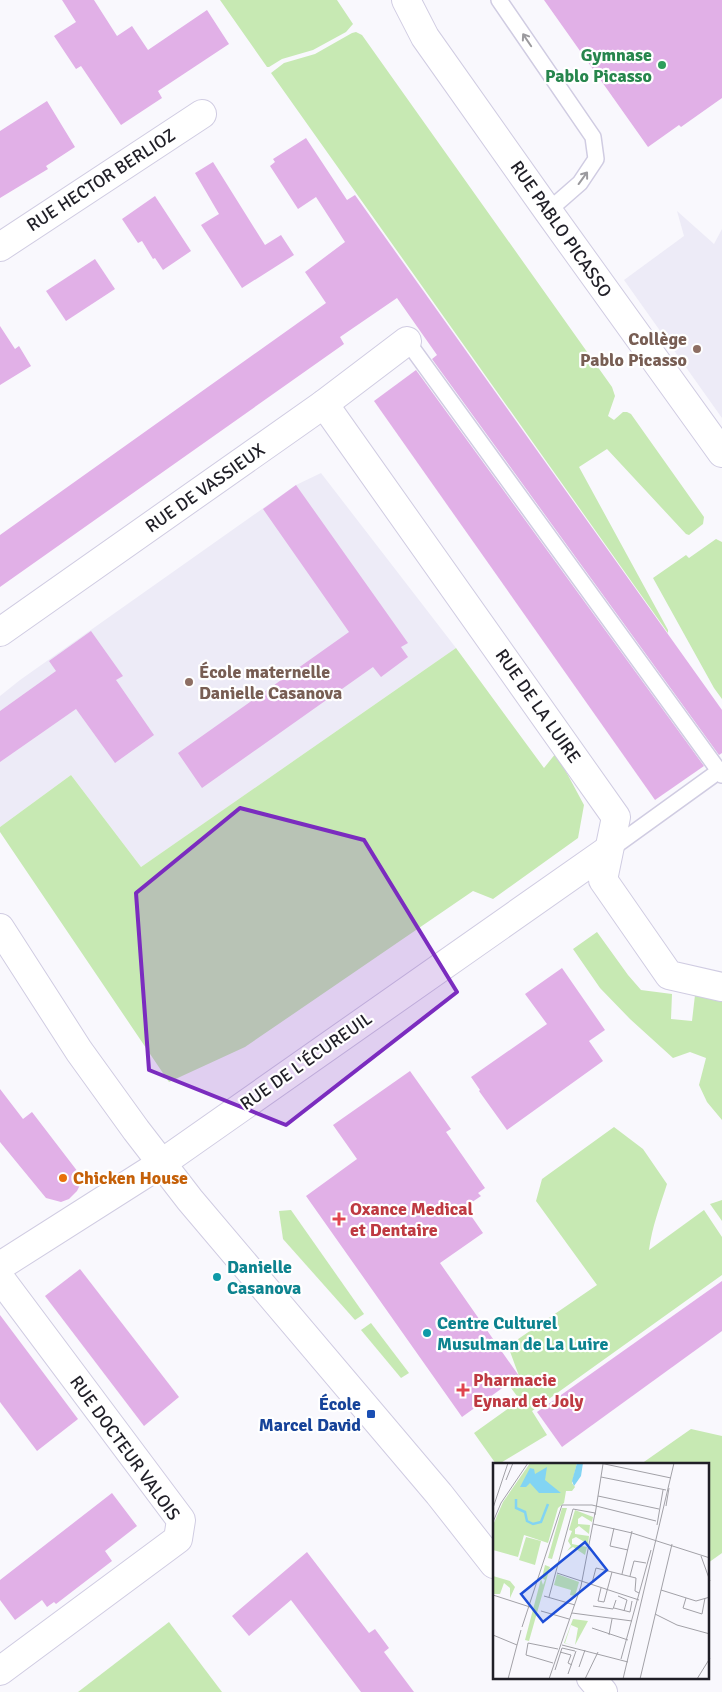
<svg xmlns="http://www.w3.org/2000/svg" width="722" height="1692" viewBox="0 0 722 1692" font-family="Signika,sans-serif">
<rect width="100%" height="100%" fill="#f9f8fd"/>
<g fill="#edebf7">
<path d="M677,211l37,33 8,-15v189l-98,-138 60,-44z"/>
<path d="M321,473l135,175 -315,219 -70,-92 -71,52v-131l20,-16 276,-195z"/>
</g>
<g fill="#c7e9b3">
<path d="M220,0h117l16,24 -7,8 -33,18 -31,9 -13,8h-2z"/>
<path d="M356,32l6,3 250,352 3,9 -7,20 6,4 9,-8h4l4,2 73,103 -1,7 -14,11 -3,-1 -79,-85 -28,18 89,163v3l-397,-560 13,-10 31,-9 37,-21z"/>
<path d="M716,539l6,3v157l-8,-11 -61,-110 33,-23 3,3z"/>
<path d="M456,648l88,120 12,-15 28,52 -6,33 -85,61 -20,-8 -228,156 -76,35 -169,-250v-5l71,-52 70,92z"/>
<path d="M597,932l31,43 13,15 31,4 -1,25 21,2 3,-26 27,5v120l-15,-18 -8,-17 7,-27 -16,-6 -17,6 -43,-39 -30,-31 -27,-39z"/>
<path d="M614,1127l29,22 24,35c-7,22 -15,43 -18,66l55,-40 18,27v38l-190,136 15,24 -48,29h-3l-22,-31 46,-33 -12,-16 11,-8 -11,-30 89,-61 -61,-84 6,-22z"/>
<path d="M722,1200v21l-12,-17z"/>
<path d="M291,1210l73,104 -9,6 -72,-81 -4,-28z"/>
<path d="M371,1323l38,50 -8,5 -40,-48z"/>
<path d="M691,1429l31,7v117l-14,10v-99h-67z"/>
<path d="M169,1622l53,70h-144z"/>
</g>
<g fill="#e1b0e7">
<path d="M62,0h32l23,36 15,-10 16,24 59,-40 22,34 -71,47 4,7 -41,27 -40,-59 -5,3 -22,-33 22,-14z"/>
<path d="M544,0h178v98l-41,29 -2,-2 -31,22z"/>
<path d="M47,101l28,46 -29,19 2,3 -48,29v-67z"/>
<path d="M306,138l41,62 8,-5 367,515v43l-3,2 -287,-396 5,-4 -40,-57 -57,39 4,7 -344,243v-52l326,-232 -21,-31 40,-30 -29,-45 -18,12 -28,-43 5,-4 -2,-3z"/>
<path d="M213,162l52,83 16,-10 13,20 -52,33 -41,-63 18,-11 -24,-41z"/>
<path d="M155,196l36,55 -28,19 -8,-12 -2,1 -11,-18 -4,2 -16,-24z"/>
<path d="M95,259l20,30 -49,32 -20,-30z"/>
<path d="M0,326l15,23 4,-3 12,20 -31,19z"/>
<path d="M416,370l288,396 -49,34 -281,-399z"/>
<path d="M296,485l112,158 -7,4 7,10 -27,20 -8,-10 -171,121 -24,-35 171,-121 -86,-123z"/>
<path d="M91,631l32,45 -7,4 38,55 -39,28 -39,-54 -76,53v-51l56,-40 -7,-10z"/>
<path d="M562,968l43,62 -16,11 14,20 -96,69 -28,-39 1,-1 -9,-13 76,-53 -22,-30z"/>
<path d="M410,1071l41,58 -5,3 39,56 -7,5 3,3 -16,11 18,26 -43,30 79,113 -57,41 -156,-221 51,-37 -24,-34z"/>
<path d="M0,1089l23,30 9,-7 46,60 3,11 -4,8 -8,8 -8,3 -15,-4 -46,-56z"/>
<path d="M80,1269l99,128 -35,29 -99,-130z"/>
<path d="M722,1281v50l-160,116 -25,-35z"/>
<path d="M0,1315l78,104 -41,32 -37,-49z"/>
<path d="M112,1493l25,33 -32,25 7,10 -56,43 -2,-2 -7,5 -5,-7 -27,20 -15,-20v-20z"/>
<path d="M307,1552l62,81 6,-4 14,19 -5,4 30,40h-53l-70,-92 -42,36 -17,-20z"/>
</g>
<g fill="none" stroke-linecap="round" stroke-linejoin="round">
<defs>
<g id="service">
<path d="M499,0l94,137 3,22 -16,24 -32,28"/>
<path d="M407,341l315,434"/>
<path d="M611,849l108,-78"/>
</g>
<g id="minor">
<path d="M406,0l19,37 123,174 174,242"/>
<path d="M0,247l202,-133"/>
<path d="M324,404l292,413 -13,63 66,95 53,12"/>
<path d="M0,632l324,-228 83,-63"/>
<path d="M0,928l79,123 57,79 54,70 249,294 55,70"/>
<path d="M0,1266l162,-103 446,-313"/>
<path d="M0,1278l181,242 -3,19 -178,132"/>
<path d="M591,1678l12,14"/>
</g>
</defs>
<use href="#service" stroke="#d0cce2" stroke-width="18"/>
<use href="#minor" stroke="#d0cce2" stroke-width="30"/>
<use href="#service" stroke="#fff" stroke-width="15"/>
<use href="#minor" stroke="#fff" stroke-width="28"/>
</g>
<defs><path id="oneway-shaft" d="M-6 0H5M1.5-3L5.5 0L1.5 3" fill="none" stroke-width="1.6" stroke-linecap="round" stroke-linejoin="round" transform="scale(1.25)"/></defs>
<g stroke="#9b9a9e">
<use href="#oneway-shaft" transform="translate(527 40) rotate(-124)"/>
<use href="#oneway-shaft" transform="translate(583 178) rotate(-54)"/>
</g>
<path fill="#7b2cbf" fill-opacity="0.2" stroke="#7b2cbf" stroke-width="4" stroke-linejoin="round" d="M240,808l124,32 93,152 -171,133 -137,-55 -13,-177z"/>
<circle fill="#2e9e5b" stroke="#fff" stroke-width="2" cx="662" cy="65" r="5"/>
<g fill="#8d6e63" stroke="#fff" stroke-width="2">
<circle cx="697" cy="349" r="5"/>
<circle cx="189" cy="682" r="5"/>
</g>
<circle fill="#e8710a" stroke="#fff" stroke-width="2" cx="63" cy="1178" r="5"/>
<g fill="#e0444e" stroke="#fff" stroke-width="2">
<path d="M336.5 1211.5h5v5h5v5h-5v5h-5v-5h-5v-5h5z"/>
<path d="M460.5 1382.5h5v5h5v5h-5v5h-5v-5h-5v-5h5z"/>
</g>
<g fill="#0f9aa8" stroke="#fff" stroke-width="2">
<circle cx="217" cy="1277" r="5"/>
<circle cx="427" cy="1333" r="5"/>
</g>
<rect fill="#1a4fb4" stroke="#fff" stroke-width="2" x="366" y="1409" width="10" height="10" rx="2.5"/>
<g text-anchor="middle" stroke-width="4.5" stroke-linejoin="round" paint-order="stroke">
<g font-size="18" font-weight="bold" fill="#27864d" stroke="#fff" text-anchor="end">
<text x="652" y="61">Gymnase<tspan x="652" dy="21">Pablo Picasso</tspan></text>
</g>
<g font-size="18" fill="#201f27" stroke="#fff">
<text transform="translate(101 180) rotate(-33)" y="6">RUE HECTOR BERLIOZ</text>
<text transform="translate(561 229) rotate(55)" y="6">RUE PABLO PICASSO</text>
<text transform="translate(205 488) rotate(-35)" y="6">RUE DE VASSIEUX</text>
<text transform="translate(538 706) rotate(55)" y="6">RUE DE LA LUIRE</text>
<text transform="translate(306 1061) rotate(-35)" y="6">RUE DE L'ÉCUREUIL</text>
<text transform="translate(125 1448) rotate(54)" y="6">RUE DOCTEUR VALOIS</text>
</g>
<g font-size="18" font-weight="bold" fill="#785e54" stroke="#fff" text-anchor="end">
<text x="687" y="345">Collège<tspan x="687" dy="21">Pablo Picasso</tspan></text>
<text x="199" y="678" text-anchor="start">École maternelle<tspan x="199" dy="21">Danielle Casanova</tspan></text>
</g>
<g font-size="18" font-weight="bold" fill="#c56008" stroke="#fff" text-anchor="start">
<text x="73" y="1184">Chicken House</text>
</g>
<g font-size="18" font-weight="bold" fill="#be3a42" stroke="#fff" text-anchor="start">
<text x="350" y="1215">Oxance Medical<tspan x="350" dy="21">et Dentaire</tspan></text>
<text x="473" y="1386">Pharmacie<tspan x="473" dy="21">Eynard et Joly</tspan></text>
</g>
<g font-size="18" font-weight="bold" fill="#0d838f" stroke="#fff" text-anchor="start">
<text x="227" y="1273">Danielle<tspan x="227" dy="21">Casanova</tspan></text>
<text x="437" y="1329">Centre Culturel<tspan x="437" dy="21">Musulman de La Luire</tspan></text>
</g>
<g font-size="18" font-weight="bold" fill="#164399" stroke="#fff" text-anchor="end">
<text x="361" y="1410">École<tspan x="361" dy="21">Marcel David</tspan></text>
</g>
</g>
<g transform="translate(493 1463)">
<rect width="216" height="216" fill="#f9f8fd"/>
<path d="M37,0h47l-5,20 3,4 -3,4h-6l-2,12 -6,5 -10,35 -24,-8 -6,22 -25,-7v-25l10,-23zM69,45h5l-15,51 -4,-1zM82,47l18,7 -1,5 -10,-6 -4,3v5l12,1 -1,9 -10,-8 -4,3v5l14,2 -1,8 -12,-7 -4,2v5l15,3 -2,8 -12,-8 -6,4 4,-5 -3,-5 4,-10 -3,-1zM33,74l15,4 -6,24 -16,-5zM52,102l5,2 -21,74 -4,-1 16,-61 2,6 2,-5 -3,-2zM64,111l22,8 -4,14 -5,-1 1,-5 -17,-5zM0,113l17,5 5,6 -5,11v-10l-6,-5 -4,11h-7zM80,156l15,2 -13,24 3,-17 -7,-3 -6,18 9,3 -10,-3z" fill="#c7e9b3"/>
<path d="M84,0h6l-2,13 -7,10 -2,-5zM54,4l-2,13 16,13h-22l-9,-10 -4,4h-6l10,-19 4,1 1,5z" fill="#82d4f3"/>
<path fill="none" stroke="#82d4f3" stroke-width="2.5" d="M23,36v9l9,4 2,9 6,3 8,-2 7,-18"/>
<path fill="none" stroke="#a2a1a7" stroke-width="1" d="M107,0l71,15M108,14l65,13M13,17l7,-17M105,33l61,13M173,43l3,-18M0,45l15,-45M102,52l8,-51M0,59l8,-19 27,-40M100,61l39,9 78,25M164,62l6,-35M121,65l-4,18 18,4M208,93l9,25M64,110l82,27M129,111l10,-43M137,113l4,-15 12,2M99,120l4,-15 40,10 -1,13 4,2M108,125l-3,13 6,1 8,-30M168,127l35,11 14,-4M0,132l37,12M51,133l31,9M125,133l9,4 -3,11M56,134l24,-88 22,4M193,135l-3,10 19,6 3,-16M100,143l20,3 3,-9M121,145l16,4 2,-11M48,148l28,8M79,150l60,8M162,151l22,11 33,9M29,164l40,-122h30l64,16M99,165l36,12M0,172l24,10 -9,34M116,172l3,-16M24,182l4,-15M69,182l66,17M67,189l11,3 -3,8 4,2M128,196l30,-109M60,200l-27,-8 2,-12 30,6M86,204l6,-17M62,207l7,-22 13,3M75,211l8,-23M56,216l32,-93 14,-73M92,216l13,-27M130,216l51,-216M147,216l32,-135M204,216l13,-21"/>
<path fill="#1d4ed8" fill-opacity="0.15" stroke="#1d4ed8" stroke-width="2.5" d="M92,79l22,28 -64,52 -22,-28z"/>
<rect width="216" height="216" fill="none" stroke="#201f27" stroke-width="2.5"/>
</g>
</svg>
